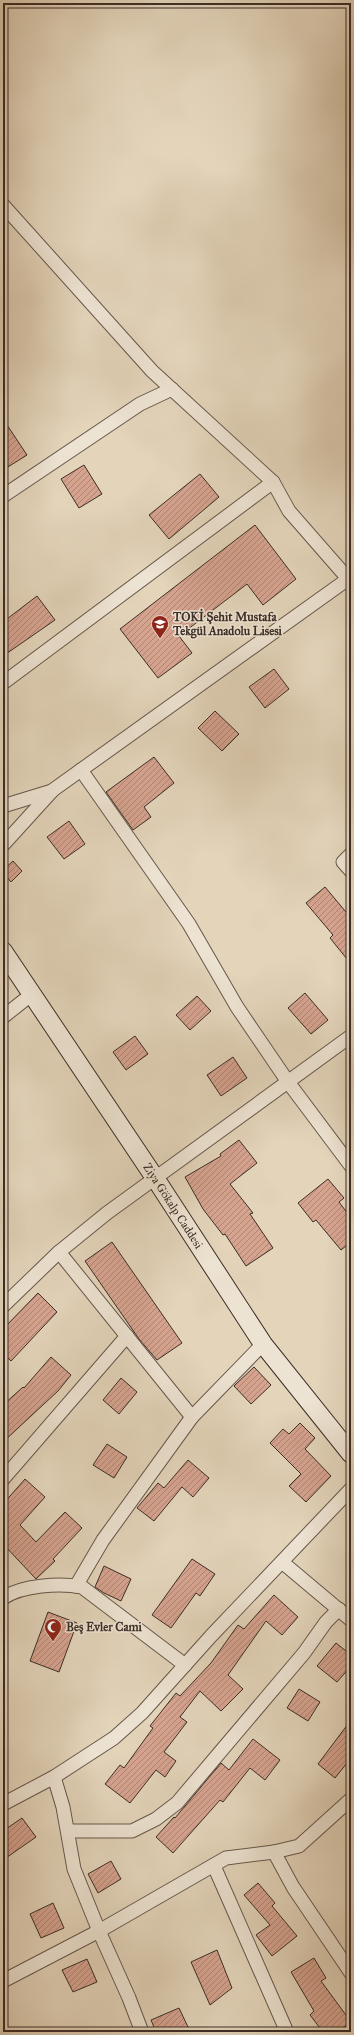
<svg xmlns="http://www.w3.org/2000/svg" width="354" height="2035" viewBox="0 0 354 2035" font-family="'IM FELL Great Primer',serif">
<defs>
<pattern id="building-hatch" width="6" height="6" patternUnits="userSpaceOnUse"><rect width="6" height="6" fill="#d6a38f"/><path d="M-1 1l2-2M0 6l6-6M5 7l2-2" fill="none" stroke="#af8575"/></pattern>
</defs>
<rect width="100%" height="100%" fill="#e3d4ba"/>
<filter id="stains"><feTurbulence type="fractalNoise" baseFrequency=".005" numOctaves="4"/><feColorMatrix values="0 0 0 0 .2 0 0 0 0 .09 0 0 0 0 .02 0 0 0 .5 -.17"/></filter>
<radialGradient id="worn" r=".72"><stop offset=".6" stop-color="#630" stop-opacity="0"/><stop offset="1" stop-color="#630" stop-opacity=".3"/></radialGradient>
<g fill="url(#building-hatch)" stroke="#3c2d27">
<path d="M3,419l24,36 -24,15z"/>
<path d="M84,465l18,29 -23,14 -18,-29z"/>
<path d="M200,474l19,23 -50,42 -20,-24z"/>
<path d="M255,525l41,54 -33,26 -16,-21 -68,52 13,17 -34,25 -38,-49z"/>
<path d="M37,596l18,24 -52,36v-34z"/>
<path d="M274,669l15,20 -24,19 -16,-21z"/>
<path d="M215,711l24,23 -17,17 -24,-23z"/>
<path d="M154,757l20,26 -30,24 7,10 -18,13 -27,-38z"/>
<path d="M69,821l16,23 -21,15 -17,-22z"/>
<path d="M13,861l9,10 -11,11 -8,-9v-3z"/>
<path d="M325,887l26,31v46l-21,-26 3,-3 -27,-32z"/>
<path d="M305,993l23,27 -17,14 -23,-26z"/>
<path d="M197,996l14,15 -21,19 -14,-15z"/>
<path d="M135,1036l13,18 -22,16 -13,-18z"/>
<path d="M233,1057l14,21 -26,18 -14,-21z"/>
<path d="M239,1140l18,23 -27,21 23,29 -3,1 23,34 -27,18 -21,-32 -2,1 -20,-26 -18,-32 36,-21 -1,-2z"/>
<path d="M328,1179l16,19 -5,4 12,16v24l-10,8 -25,-30 -3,2 -15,-19z"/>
<path d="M112,1242l70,101 -25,17 -18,-21 -54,-78z"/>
<path d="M38,1293l19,19 -46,49 -8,-8v-24z"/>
<path d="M51,1357l20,18 -13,16 -55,51v-37l20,-18 1,1z"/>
<path d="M254,1367l17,18 -20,19 -17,-18z"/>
<path d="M121,1378l16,14 -18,22 -16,-14z"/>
<path d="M300,1423l15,15 -10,11 26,27 -25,26 -17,-16 12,-12 -31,-31 13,-14 6,5z"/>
<path d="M107,1444l20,13 -13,21 -21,-13z"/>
<path d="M188,1460l21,18 -16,19 -11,-10 -28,34 -17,-13 21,-25 6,5z"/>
<path d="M25,1479l20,18 -25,28 16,17 29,-30 17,16 -29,31 2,2 -19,18 -33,-35v-40z"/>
<path d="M192,1559l23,15 -15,22 -4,-3 -25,35 -19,-13z"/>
<path d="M104,1566l27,13 -10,22 -17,-8 -9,-6z"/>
<path d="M274,1595l24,22 -16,18 -16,-14 -38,54 15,14 -22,22 -21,-20 -20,26 7,5 -23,30 12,9 -11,16 -9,-7 -26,33 -25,-19 15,-19 4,3 29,-40 -3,-2 26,-33 4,3 31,-33 27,-38 6,4z"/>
<path d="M48,1612l29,11 -18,49 -29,-11z"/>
<path d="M336,1643l15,12v11l-14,16 -20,-16z"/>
<path d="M299,1689l21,13 -12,19 -21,-13z"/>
<path d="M351,1720v38l-16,20 -17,-14z"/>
<path d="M253,1739l27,21 -15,20 -15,-12 -27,34 -3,-2 -47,53 -17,-16 18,-20 1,1 46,-55 8,7z"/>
<path d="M22,1818l14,19 -33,23v-29z"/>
<path d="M111,1861l10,18 -23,14 -10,-19z"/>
<path d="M258,1883l17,20 -3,3 25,30 -25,20 -16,-21 14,-10 -26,-30z"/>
<path d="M53,1903l11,25 -23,10 -11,-24z"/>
<path d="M217,1950l15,38 -22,17 -19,-43z"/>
<path d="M314,1958l12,20 -5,3 30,41 -13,10h-15l-13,-17 4,-4 -23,-39z"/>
<path d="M87,1959l10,23 -24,10 -11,-22z"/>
<path d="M179,2008l9,19 -13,5h-19l-5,-12z"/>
</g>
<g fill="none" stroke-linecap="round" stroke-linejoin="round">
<defs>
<g id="street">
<path d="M3,205l149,166 121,111 16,29 62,71"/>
<path d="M3,496l137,-92 32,-15"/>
<path d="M3,683l270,-201"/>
<path d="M81,770l108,154 48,83 51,75 63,84"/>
<path d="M3,806l49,-15"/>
<path d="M3,845l50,-55 295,-211"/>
<path d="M351,854l-8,8 8,9"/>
<path d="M3,1017l29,-23"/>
<path d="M59,1252l133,165"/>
<path d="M3,1306l56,-54 48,-39 244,-177"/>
<path d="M3,1479l124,-143"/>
<path d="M282,1562l69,58"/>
<path d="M76,1586l27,-46 89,-123 71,-73"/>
<path d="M3,1598c19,-13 57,-15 79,-11l103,78"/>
<path d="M54,1777l9,30 11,62 25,62 30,67 13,34"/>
<path d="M3,1804l51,-27 60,-39 28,-25 69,-77 140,-147"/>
<path d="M68,1831h64l24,-12 21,-16 127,-150 22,-31 13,-13"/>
<path d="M274,1852l19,35 58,86"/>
<path d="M214,1866l73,166"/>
<path d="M3,1981l96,-50 127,-73 48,-6 25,-6 52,-47"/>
</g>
<path id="secondary" d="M3,951l152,227 108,166 88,110"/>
</defs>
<use href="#street" stroke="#66574c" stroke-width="15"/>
<use href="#secondary" stroke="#3c2d27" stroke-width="20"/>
<use href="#street" stroke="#ede3d2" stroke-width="13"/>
<use href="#secondary" stroke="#ede3d2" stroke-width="18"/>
</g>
<defs>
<symbol id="school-pin" viewBox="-11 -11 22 30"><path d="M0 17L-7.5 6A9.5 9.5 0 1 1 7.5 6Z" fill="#8f2418" stroke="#ede3d2"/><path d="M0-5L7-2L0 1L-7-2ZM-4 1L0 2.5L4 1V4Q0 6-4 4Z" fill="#fff"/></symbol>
<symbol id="mosque-pin" viewBox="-11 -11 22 30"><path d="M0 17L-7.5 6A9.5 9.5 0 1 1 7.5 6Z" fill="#8f2418" stroke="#ede3d2"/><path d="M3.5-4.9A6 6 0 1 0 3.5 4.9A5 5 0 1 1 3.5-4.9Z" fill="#fff"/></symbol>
</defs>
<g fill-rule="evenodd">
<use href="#school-pin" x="150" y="614" width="20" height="27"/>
<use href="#mosque-pin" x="43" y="1617" width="20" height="27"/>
</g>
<g text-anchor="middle" stroke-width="3" stroke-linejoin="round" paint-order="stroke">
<g font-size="12" font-weight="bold" fill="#3c2d27" stroke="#ede3d2" text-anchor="start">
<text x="173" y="621">TOKİ Şehit Mustafa<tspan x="173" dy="14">Tekgül Anadolu Lisesi</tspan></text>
<text x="66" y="1631">Beş Evler Cami</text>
</g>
<g font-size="12" fill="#3c2d27" stroke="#ede3d2">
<text transform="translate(173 1206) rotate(57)" y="4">Ziya Gökalp Caddesi</text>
</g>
</g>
<rect width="354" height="2035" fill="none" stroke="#e3d4ba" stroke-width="16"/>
<rect x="4" y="4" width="346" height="2027" fill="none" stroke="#3c2d27" stroke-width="2"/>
<rect x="8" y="8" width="338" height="2019" fill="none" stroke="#3c2d27"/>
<rect width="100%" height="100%" filter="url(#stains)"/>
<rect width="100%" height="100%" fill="url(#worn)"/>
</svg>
